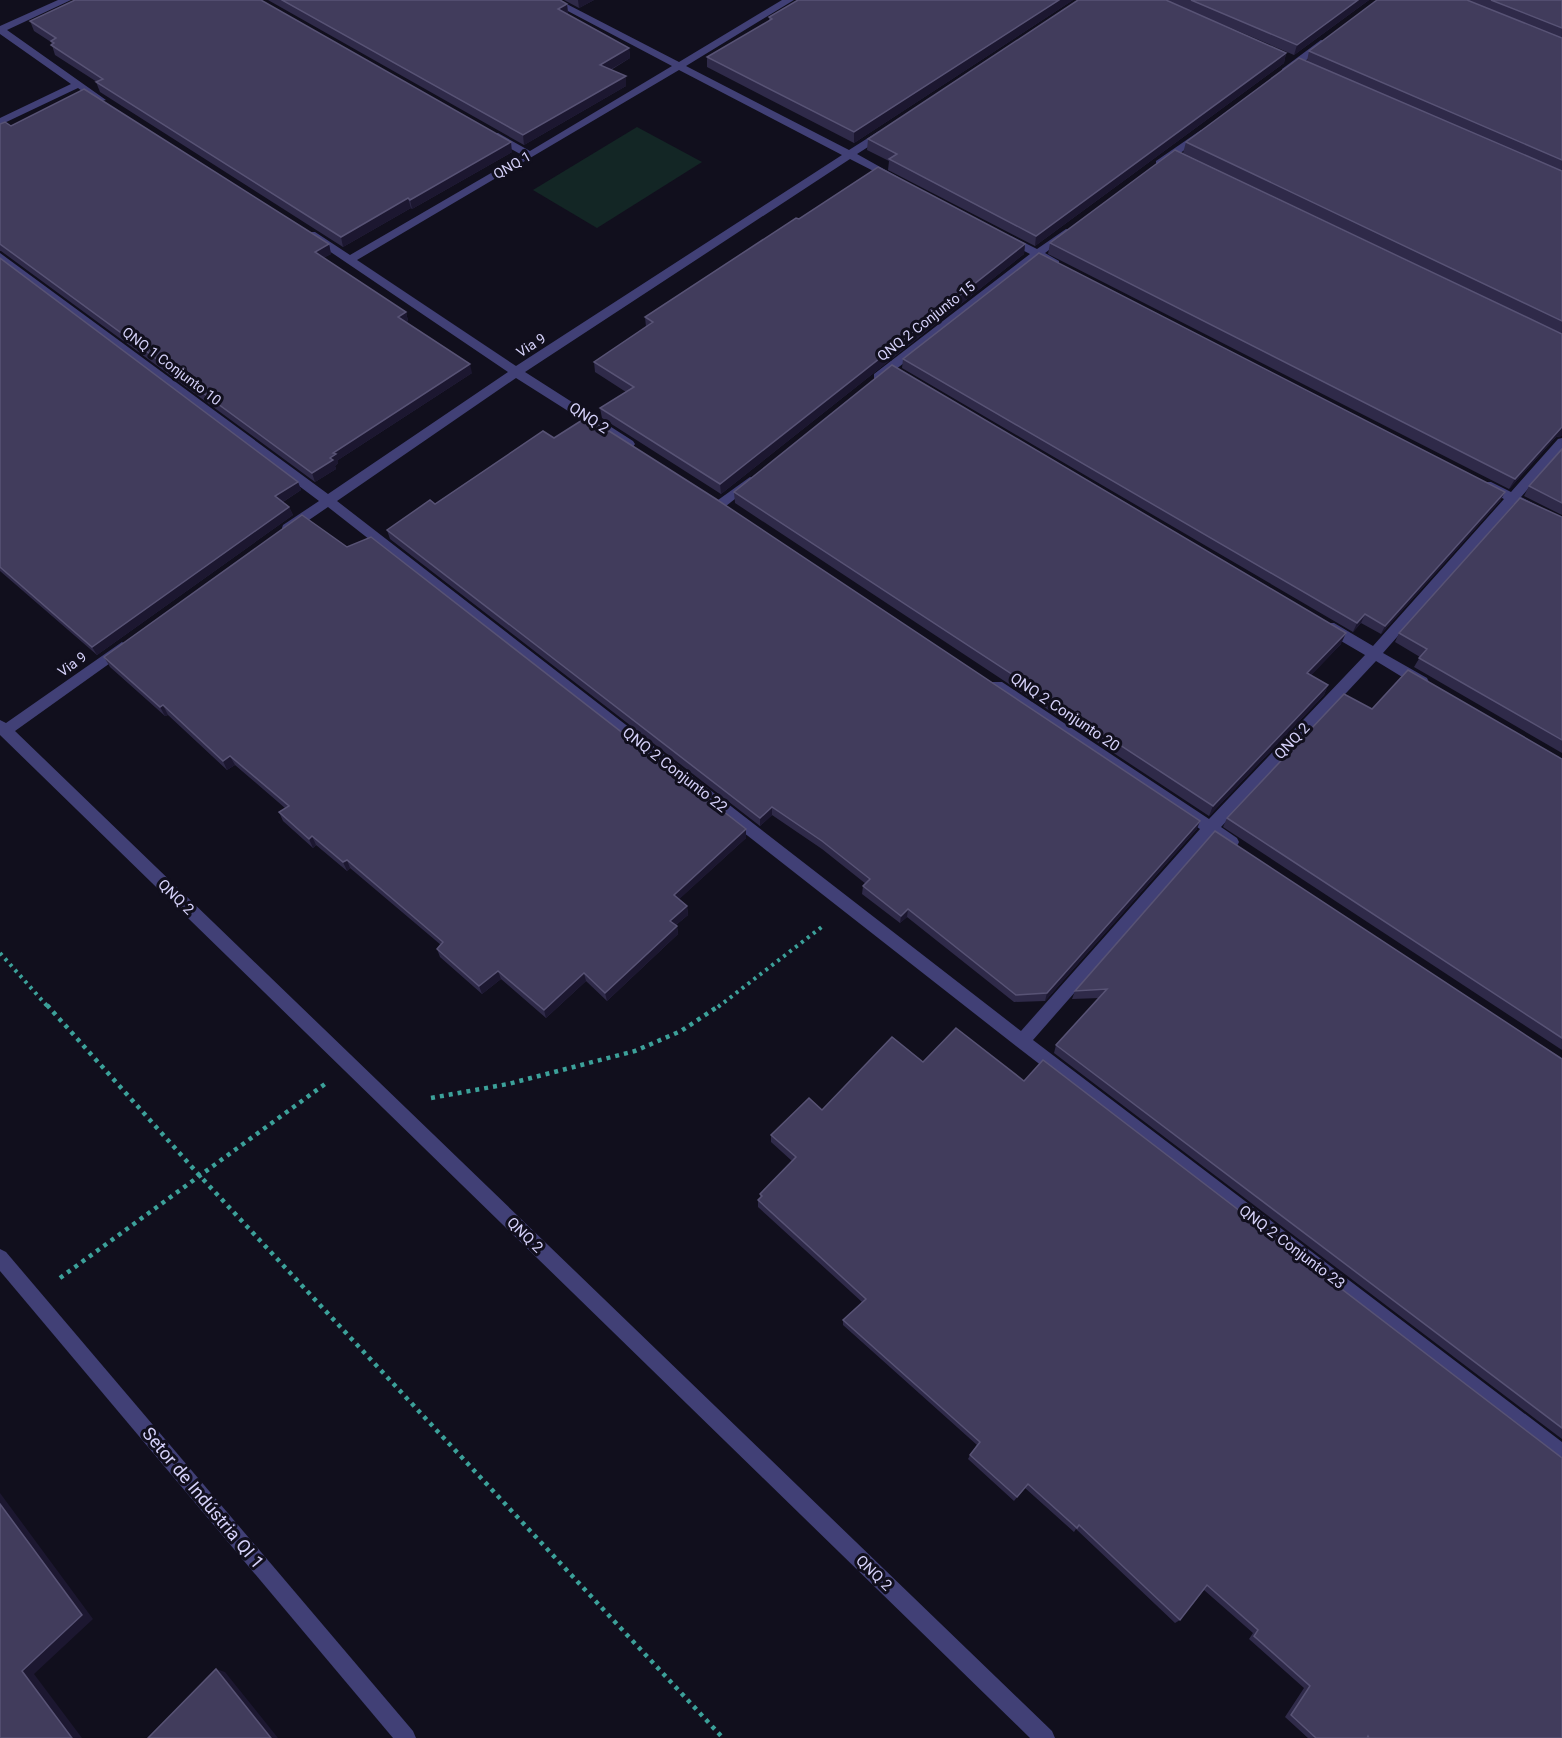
<svg xmlns="http://www.w3.org/2000/svg" width="1562" height="1738" viewBox="0 0 1562 1738" font-family="Roboto,sans-serif">
<rect width="100%" height="100%" fill="#110f1d"/>
<path fill="#132625" d="M637,127l65,35 -105,66 -64,-38z"/>
<g fill="none" stroke-linecap="round" stroke-linejoin="round">
<g stroke="#3ca19a" stroke-width="4" stroke-dasharray="3 4.5" stroke-linecap="butt">
<path d="M0,953l48,54"/>
<path d="M718,1007l105,-81"/>
</g>
<g stroke="#3ca19a" stroke-width="4.5" stroke-dasharray="4 5" stroke-linecap="butt">
<path d="M47,1005l153,171 523,562"/>
<path d="M431,1098l77,-14 127,-33 46,-20 39,-26"/>
<path d="M60,1278l265,-194"/>
</g>
<g fill="#414076" fill-rule="evenodd">
<path d="M58,0h13l-64,30 99,70 -9,2 -19,-14 -78,37v-7l71,-34 -71,-50v-8z"/>
<path d="M547,0h12l120,62 103,-62h12l-108,66 163,84 30,-19h8v4l-30,19 41,23 -1,2h-8l-39,-20 -325,213 108,69 2,3 -2,3h-8l-109,-69 -179,123 684,530 179,-202 -208,-139 -2,-4 2,-4h10l207,137 156,-164 -41,-24 -2,-4 2,-4h10l39,23 131,-147 -21,-11 -2,-3 2,-3h8l20,10 47,-53 4,-1v12l-41,47 41,21v11l-48,-25 -131,149 44,25 2,4 -2,4h-10l-41,-25 -155,166 16,11 2,4 -2,4c-10,4 -17,-4 -25,-10l-179,204 529,402v21l-7,-2 -539,-415 -688,-539 -35,24h-10l-1,-3 1,-3 36,-24 -319,-240v-8l328,241 180,-122 -201,-136v-4h8l35,23 172,-100 -32,-18v-4h8l32,18 142,-85zM679,70l163,85 -326,211 -159,-106z"/>
<path d="M1321,40l8,2 -39,31h-8v-4z"/>
<path d="M1201,130l5,3 -1,2 -41,30h-8v-4z"/>
<path d="M1066,229l4,1v4l-25,19 14,8v4h-8l-13,-6 -156,121h-8v-6l156,-120 -27,-14v-4h8l26,13z"/>
<path d="M750,477l4,1 2,3 -2,3 -28,22h-8l-2,-3 2,-3z"/>
<path d="M122,642l7,5 -2,4 -112,80 1037,1000 3,7h-25l-1030,-1003v-15l6,3z"/>
</g>
<path fill="#414076" fill-rule="evenodd" d="M0,1249l6,3 407,479 3,7h-23l-393,-467z"/>
</g>
<g fill="#2f2a49">
<path d="M268,0h292l7,4 1,10h-1l62,34 1,10 -19,12 15,6v10l-102,59z"/>
<path d="M564,0h30l-15,8z"/>
<path d="M798,0h275l-219,143 -147,-76v-10l62,-36v-4z"/>
<path d="M1078,0h291l-75,55 -77,-33 69,31 -2,10 -249,183 -147,-76 1,-9 -22,-11 1,-11z"/>
<path d="M1377,0h185v334l-379,-181 3,-11 121,-81 2,-10z"/>
<path d="M30,21l482,131 -100,57 -1,-1 -68,39 -243,-155 -4,-10h1l-42,-27 -4,-13 -17,-11z"/>
<path d="M0,124l11,2 318,118 2,10 -8,4 83,54 2,9 -2,1 66,51 -134,87v3l-3,3 1,3 -21,13 -314,-231h-1z"/>
<path d="M799,219l226,25 -1,10 -303,240 -119,-76 -2,-10 26,-16 -31,-20 -1,-10 52,-35 -1,-10z"/>
<path d="M1050,243l512,91v102l-6,1 -47,52 -461,-235z"/>
<path d="M0,258l298,224 3,8 -18,12 6,5 4,8 -196,140 -97,-84z"/>
<path d="M903,359l602,133 -5,9 -119,133 -20,-11 -8,9 -451,-264z"/>
<path d="M554,438l643,391 -152,172 -31,1 -107,-85 -7,6 -38,-29 1,-8 3,-2 -44,-35 -50,-34 -12,11 -370,-287 -3,-9z"/>
<path d="M1562,449v66l-38,-19 5,-10z"/>
<path d="M734,492l607,152 -30,31 17,10 -4,10 -115,121 -474,-313z"/>
<path d="M1562,517v236l-148,-86 6,-10 -25,-15 4,-9z"/>
<path d="M104,657l642,172v9l-67,61 8,7 1,9 -12,10 1,1 1,8 -71,67 -21,-20 -40,37 -45,-39 -19,15 -42,-37 -3,-8 4,-4 -91,-77 -3,3 -31,-26 -3,3 -30,-27 -4,-9 6,-4 -50,-43 -8,5 -59,-55 -3,1 -55,-49z"/>
<path d="M1372,709l190,50v291l-339,-223 4,-9z"/>
<path d="M1215,831l347,228v380l-508,-386 2,-8 44,-47 -28,1 3,-8z"/>
<path d="M923,1062l101,19 538,657h-254l-23,-21 19,-29 -55,-49 4,-6 -49,-43 -24,30 -5,3 -99,-94 -2,3 -49,-44 -11,13 -46,-42 2,-4 7,-10 -134,-120v-5l19,-18 -104,-95v-7l2,-2v-4l32,-33 -21,-19v-7z"/>
</g>
<g fill="#1c1730">
<path d="M578,0h16l-15,8z"/>
<path d="M1059,0h14l-219,143v-11z"/>
<path d="M1358,0h11l-75,55 3,-10z"/>
<path d="M567,4l1,10 -9,5 -1,-10z"/>
<path d="M629,48l1,10 -29,17 -1,-10z"/>
<path d="M1286,53l-2,10 -249,183 1,-10z"/>
<path d="M626,76v10l-102,59 -1,-10z"/>
<path d="M511,142l1,10 -100,57 -2,-9z"/>
<path d="M408,198l3,10 -68,39 -2,-10z"/>
<path d="M329,244l2,10 -14,7 -2,-9z"/>
<path d="M1025,244l-1,10 -303,240 -1,-10z"/>
<path d="M406,312l2,9 -8,5 -2,-9z"/>
<path d="M470,364l2,9 -134,87v3l-3,3 1,3 -21,13 -3,-9 18,-15 3,-5z"/>
<path d="M1562,427v9l-6,1 -47,52 6,-10z"/>
<path d="M298,482l3,8 -23,15 -3,-9z"/>
<path d="M1505,492l-5,9 -119,133 4,-8z"/>
<path d="M289,507l4,8 -196,140 -5,-8z"/>
<path d="M1365,614l-4,9 -8,9 4,-9z"/>
<path d="M1346,633l-5,11 -38,40 4,-11z"/>
<path d="M1328,685l-4,10 -115,121 4,-10z"/>
<path d="M163,705l5,10 -3,1 -5,-9z"/>
<path d="M230,756l5,9 -8,5 -4,-9z"/>
<path d="M772,807v8l-12,11v-8z"/>
<path d="M1200,821l-3,8 -152,172 2,-8z"/>
<path d="M746,829v9l-71,65 -1,-8z"/>
<path d="M312,836l4,9 -3,3 -4,-9z"/>
<path d="M347,860l3,8 -3,3 -4,-9z"/>
<path d="M687,906l1,9 -17,14 -1,-8z"/>
<path d="M908,909l-1,8 -7,6 1,-7z"/>
<path d="M677,926l1,8 -71,67 -2,-8z"/>
<path d="M498,971l3,8 -19,15 -3,-8z"/>
<path d="M584,973l2,8 -40,37 -2,-8z"/>
<path d="M0,1493l93,126 -59,55 48,64h-10l-50,-67 -22,-167z"/>
<path d="M216,1669l9,3 53,66h-7z"/>
</g>
<g fill="#413c5c" stroke="#585375" stroke-width="1.5">
<path d="M75,0h186l250,142 -101,58 -2,-2 -67,39 -245,-155 7,-3 -52,-34 3,-2 -3,-2 5,-3 -26,-17z"/>
<path d="M282,0h278l7,4 -9,5 71,39 -29,17 26,11 -103,59z"/>
<path d="M798,0h261l-205,132 -147,-75 65,-38 -3,-2z"/>
<path d="M1078,0h88l120,53 -250,183 -147,-77 8,-5 -29,-15z"/>
<path d="M1191,0h167l-61,45z"/>
<path d="M1377,0h90l95,38v122l-253,-109z"/>
<path d="M1491,0h71v28z"/>
<path d="M1299,58l263,113v150l-376,-179z"/>
<path d="M84,89l245,155 -14,8 91,60 -8,5 72,47 -137,89 3,1 -6,4 3,2 -21,13 -312,-229v-120l5,-2 6,4z"/>
<path d="M1175,150l387,184v93l-47,52 -465,-236z"/>
<path d="M878,167l147,77 -305,240 -120,-76 34,-21 -40,-25 59,-40 -8,-5 151,-99 3,1z"/>
<path d="M1039,253l466,239 -120,134 -20,-12 -8,9 -454,-264z"/>
<path d="M0,258l298,224 -23,14 14,11 -197,140 -92,-80z"/>
<path d="M892,365l454,268 -39,40 21,12 -115,121 -479,-314z"/>
<path d="M587,417l129,82 484,322 -153,172 -31,2 -108,-86 -7,7 -38,-30 7,-7 -48,-38 -50,-34 -12,11 -373,-288 43,-30 5,4 108,-73 11,7z"/>
<path d="M1562,449v54l-33,-17z"/>
<path d="M1520,498l42,19v223l-143,-82 8,-9 -28,-16z"/>
<path d="M302,515l45,32 24,-10 375,292 -72,66 13,11 -17,15 7,5 -72,67 -21,-20 -40,37 -46,-39 -19,15 -42,-37 6,-7 -96,-82 -4,2 -31,-26 -3,3 -30,-27 10,-6 -59,-50 -7,5 -60,-56 -3,2 -56,-50z"/>
<path d="M1408,670l154,89v279l-335,-220 117,-124 28,15z"/>
<path d="M1215,831l347,228v369l-506,-383 51,-56 -32,2z"/>
<path d="M956,1028l68,53 19,-21 519,398v280h-193l-1,-2 -1,2h-51l-25,-23 19,-29 -56,-50 4,-6 -51,-45 -27,35 -101,-95 -2,3 -49,-44 -11,13 -47,-42 10,-13 -137,-122 23,-21 -108,-99 4,-4 -2,-2 36,-37 -25,-22 38,-37 13,12 70,-73 31,25z"/>
<path d="M0,1504l82,111 -60,56 50,67h-72z"/>
<path d="M216,1669l55,69h-123z"/>
</g>
<g text-anchor="middle" stroke-width="6" stroke-linejoin="round" paint-order="stroke">
<g font-size="14" fill="#d5d1f9" stroke="#110f1d">
<text transform="translate(512 165) rotate(-30)" y="5">QNQ 1</text>
<text transform="translate(926 321) rotate(-38)" y="5">QNQ 2 Conjunto 15</text>
<text transform="translate(531 345) rotate(-33)" y="5">Via 9</text>
<text transform="translate(172 366) rotate(37)" y="5">QNQ 1 Conjunto 10</text>
<text transform="translate(72 664) rotate(-36)" y="5">Via 9</text>
</g>
<g font-size="15" fill="#d5d1f9" stroke="#110f1d">
<text transform="translate(589 418) rotate(33)" y="5">QNQ 2</text>
<text transform="translate(1065 712) rotate(34)" y="5">QNQ 2 Conjunto 20</text>
<text transform="translate(1292 741) rotate(-47)" y="5">QNQ 2</text>
<text transform="translate(675 770) rotate(38)" y="5">QNQ 2 Conjunto 22</text>
<text transform="translate(176 897) rotate(44)" y="5">QNQ 2</text>
<text transform="translate(525 1235) rotate(44)" y="5">QNQ 2</text>
<text transform="translate(1292 1247) rotate(37)" y="5">QNQ 2 Conjunto 23</text>
<text transform="translate(874 1573) rotate(44)" y="5">QNQ 2</text>
</g>
<g font-size="18" fill="#d5d1f9" stroke="#110f1d">
<text transform="translate(203 1498) rotate(50)" y="6">Setor de Indústria QI 1</text>
</g>
</g>
</svg>
